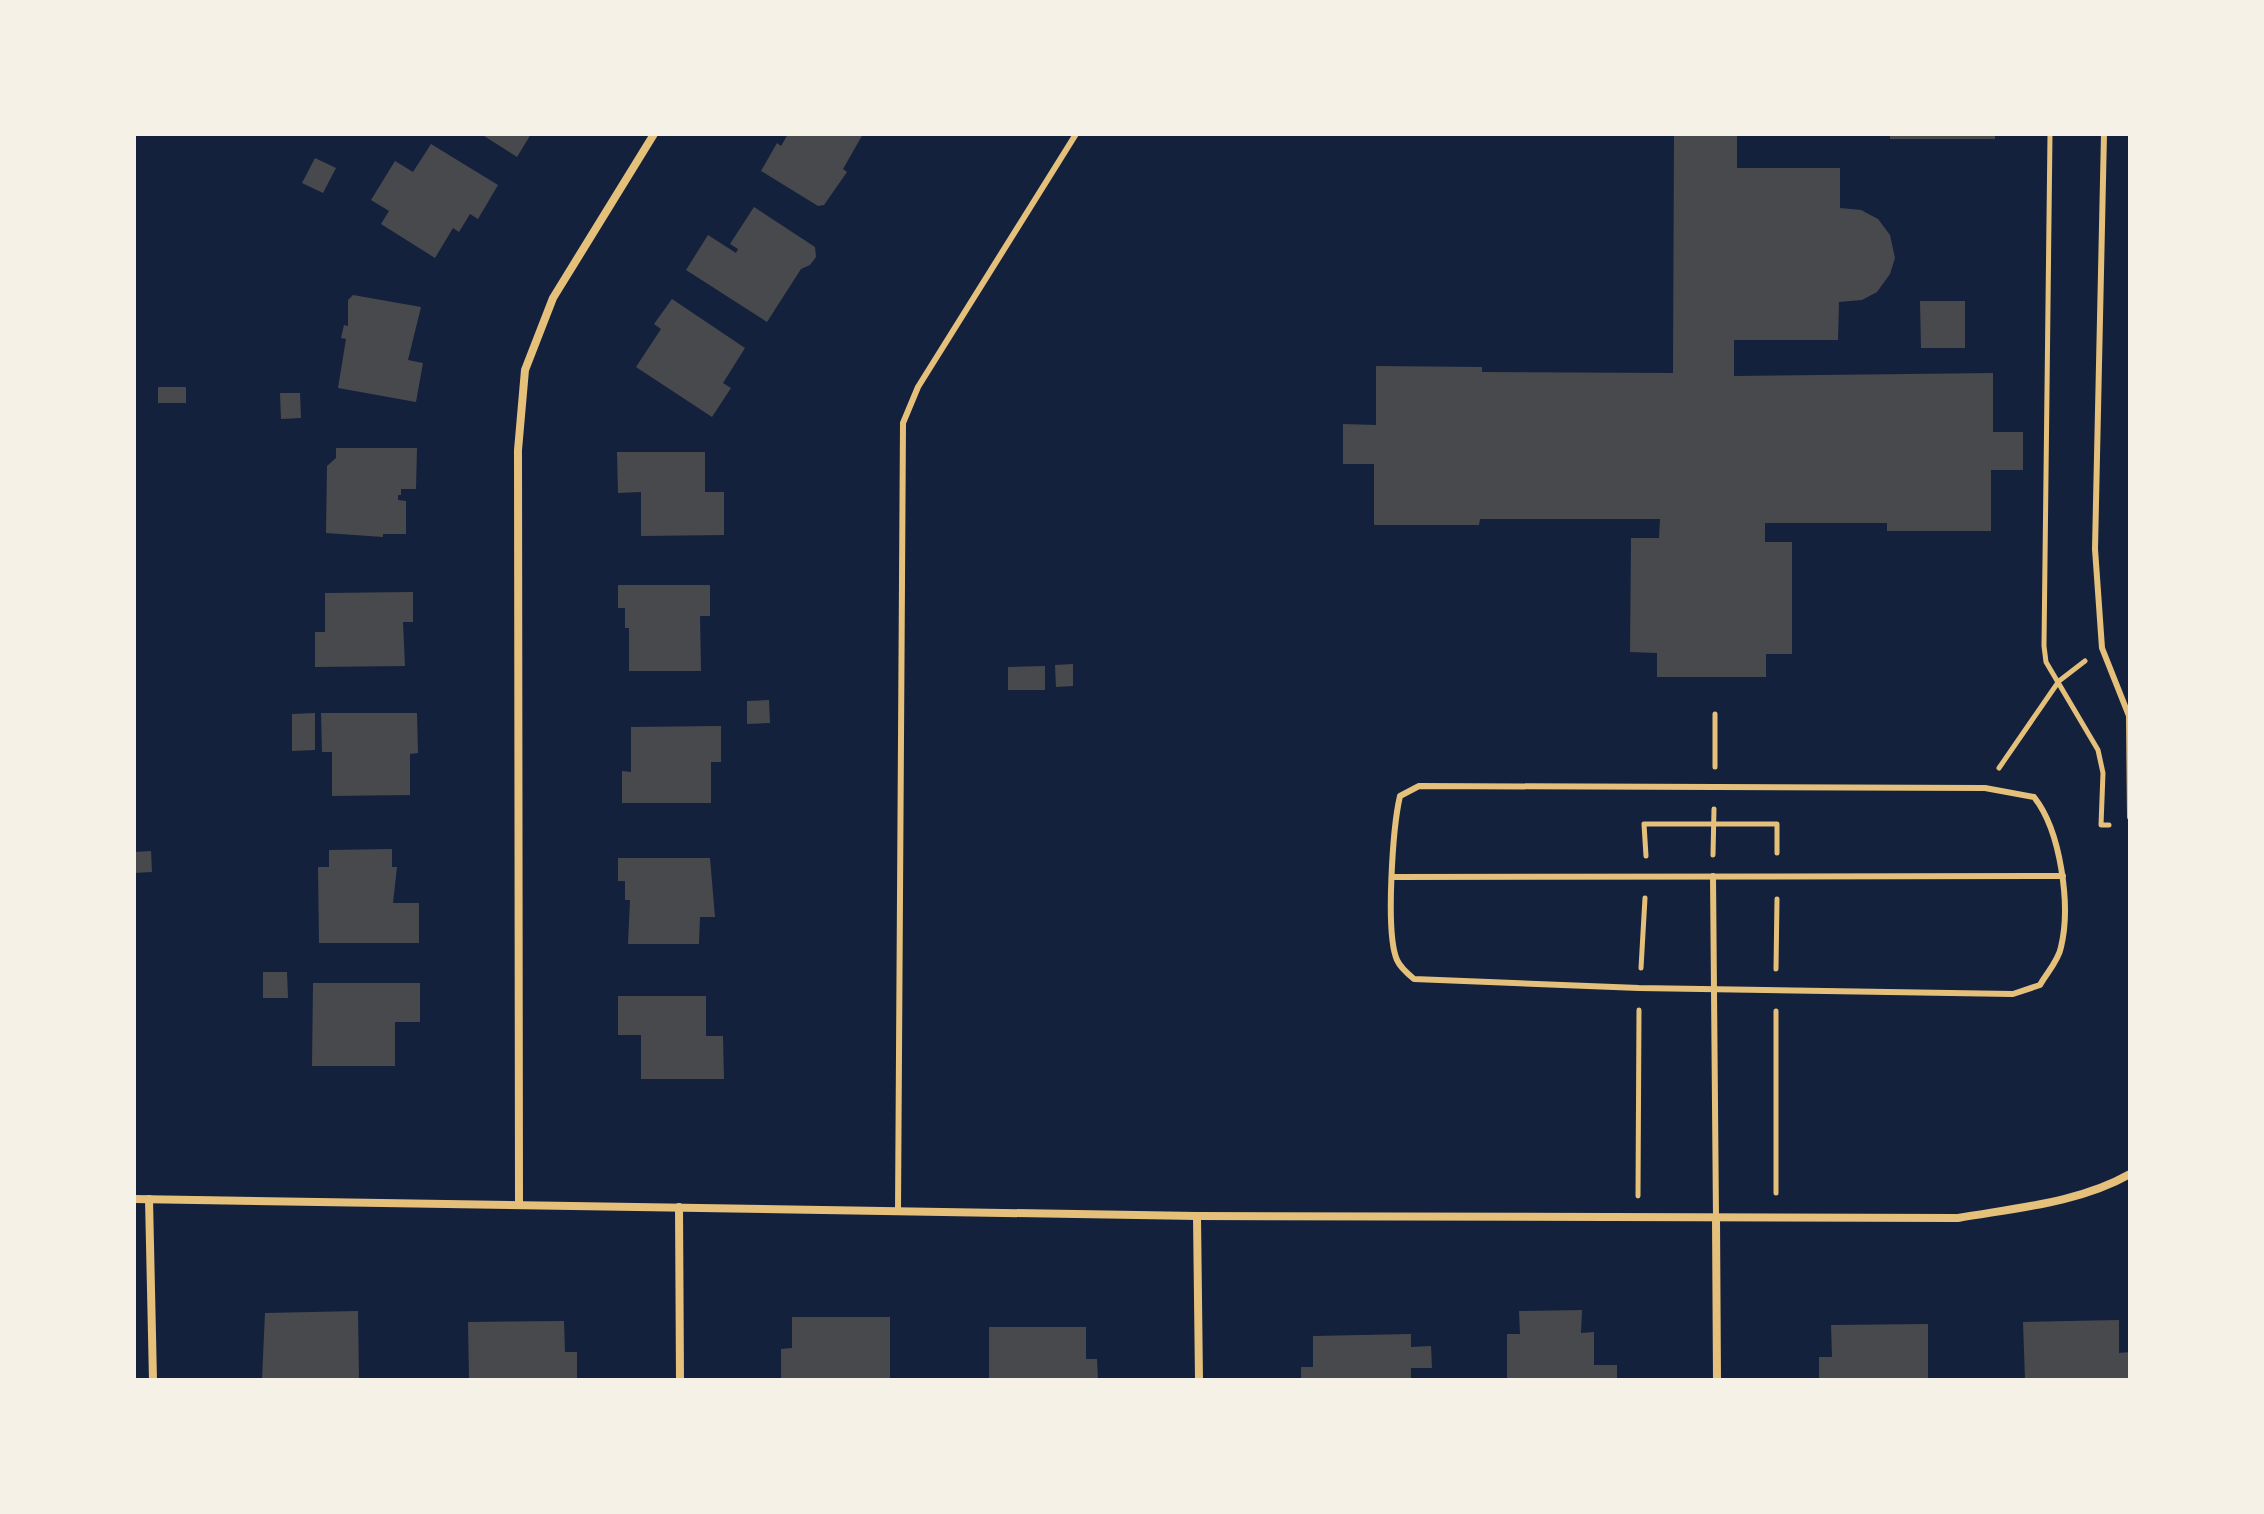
<svg xmlns="http://www.w3.org/2000/svg" width="2264" height="1514" viewBox="0 0 2264 1514" font-family="'Nunito Sans',sans-serif">
<rect width="100%" height="100%" fill="#14213d"/>
<g fill="#48494c">
<path d="M481,134h50l-14,23z"/>
<path d="M788,134h75l-20,35 4,3 -23,33 -6,1 -57,-35 16,-28 4,3z"/>
<path d="M1674,134h63v34h103v40l21,2 17,9 12,16 5,23 -5,16 -13,18 -15,8 -23,2 -1,38h-104v36l259,-3v59h30v38h-32v61h-104v-8h-122v19h27v112h-26v23h-109v-24l-27,-1 1,-114h28l1,-19h-180l-1,6h-105v-61h-31v-40l33,1v-59l106,1v5l191,1z"/>
<rect x="1890" y="134" width="105" height="5"/>
<path d="M431,144l67,41 -20,34 -8,-5 -11,18 -6,-4 -18,30 -54,-34 8,-13 -18,-11 24,-39 18,11z"/>
<path d="M315,158l21,10 -13,25 -21,-10z"/>
<path d="M754,207l61,40 1,10 -6,8 -9,4 -34,53 -81,-52 22,-35 28,18 2,-4 -8,-5z"/>
<path d="M353,295l68,12 -13,53 15,3 -7,39 -78,-14 8,-49 -5,-1 3,-13 4,1v-26z"/>
<path d="M672,299l73,49 -22,35 8,5 -19,29 -76,-50 25,-38 -7,-5z"/>
<path d="M1920,301h45v47h-44z"/>
<rect x="158" y="387" width="28" height="16"/>
<path d="M280,393h20l1,25 -20,1z"/>
<path d="M336,448h81l-1,41h-15v6h-3v5l8,1v33h-23v3l-57,-4 1,-67 9,-8z"/>
<path d="M617,452h88v40h19v43l-83,1v-44l-23,1z"/>
<path d="M618,585h92v31h-10l1,55h-72v-43h-4v-20h-7z"/>
<path d="M413,592v30h-10l2,44 -90,1v-35h10v-39z"/>
<path d="M1073,664v22l-17,1 -1,-22z"/>
<path d="M1045,666v24h-37v-23z"/>
<path d="M769,700l1,23 -23,1v-23z"/>
<path d="M315,713v37l-23,1v-37z"/>
<path d="M321,713h96l1,40 -8,1v41l-78,1v-44h-10z"/>
<path d="M721,726v36h-10v41h-89v-32l9,1v-45z"/>
<path d="M392,849v18h5l-4,36h26v40h-100l-1,-76h11v-17z"/>
<path d="M151,851l1,21 -18,1v-21z"/>
<path d="M618,858h92l5,59h-15l-1,27h-71l2,-44h-5v-19h-7z"/>
<path d="M263,972h24l1,26h-25z"/>
<path d="M313,983h107v39h-25v44h-83z"/>
<path d="M618,996h88v40h17l1,43h-83v-44h-23z"/>
<path d="M1582,1310l-1,23 13,-1v33h23v15h-110v-46h13l-1,-23z"/>
<path d="M358,1311l1,69h-97l3,-67z"/>
<path d="M792,1317h98v63h-109v-31l11,-1z"/>
<path d="M2119,1320v33l11,-1v28h-105l-2,-58z"/>
<path d="M564,1321l1,31h12v28h-108l-1,-58z"/>
<path d="M1928,1324v56h-109v-23h13l-1,-32z"/>
<path d="M989,1327h97v32h11l1,21h-109z"/>
<path d="M1411,1334v13l20,-1 1,22h-21v12h-110v-13h12v-31z"/>
</g>
<g fill="none" stroke-linecap="round" stroke-linejoin="round">
<g stroke="#e5c07b" stroke-width="5">
<path d="M2050,134l-6,512 2,16 52,88 5,23 -2,52h8"/>
<path d="M1715,767v-53"/>
<path d="M1999,768l60,-87 26,-20"/>
<path d="M1713,855l1,-46"/>
<path d="M1646,856l-2,-32h133v29"/>
<path d="M1641,968l4,-70"/>
<path d="M1776,969l1,-70"/>
<path d="M1776,1193v-182"/>
<path d="M1638,1196l1,-186"/>
</g>
<g stroke="#e5c07b" stroke-width="6">
<path d="M2104,134l-9,415 7,99 27,68 1,101"/>
<path d="M1419,786l566,2 49,9c27,34 37,109 27,150 -2,13 -15,27 -21,38l-27,9 -374,-6 -225,-9c-6,-5 -14,-12 -17,-19 -12,-27 -4,-134 3,-164z"/>
<path d="M1713,876l3,342"/>
<path d="M1394,877l669,-1"/>
<path d="M898,1211l5,-788 15,-36 158,-253"/>
</g>
<g stroke="#e5c07b" stroke-width="8">
<path d="M134,1199l1063,17 761,2c57,-10 121,-15 172,-44"/>
<path d="M149,1199l4,181"/>
<path d="M519,1205l-1,-755 7,-80 28,-72 101,-164"/>
<path d="M679,1207l1,173"/>
<path d="M1197,1216l2,164"/>
<path d="M1716,1218l1,162"/>
</g>
</g>
<rect width="2264" height="1514" fill="none" stroke="#f6f1e7" stroke-width="272"/>
</svg>
